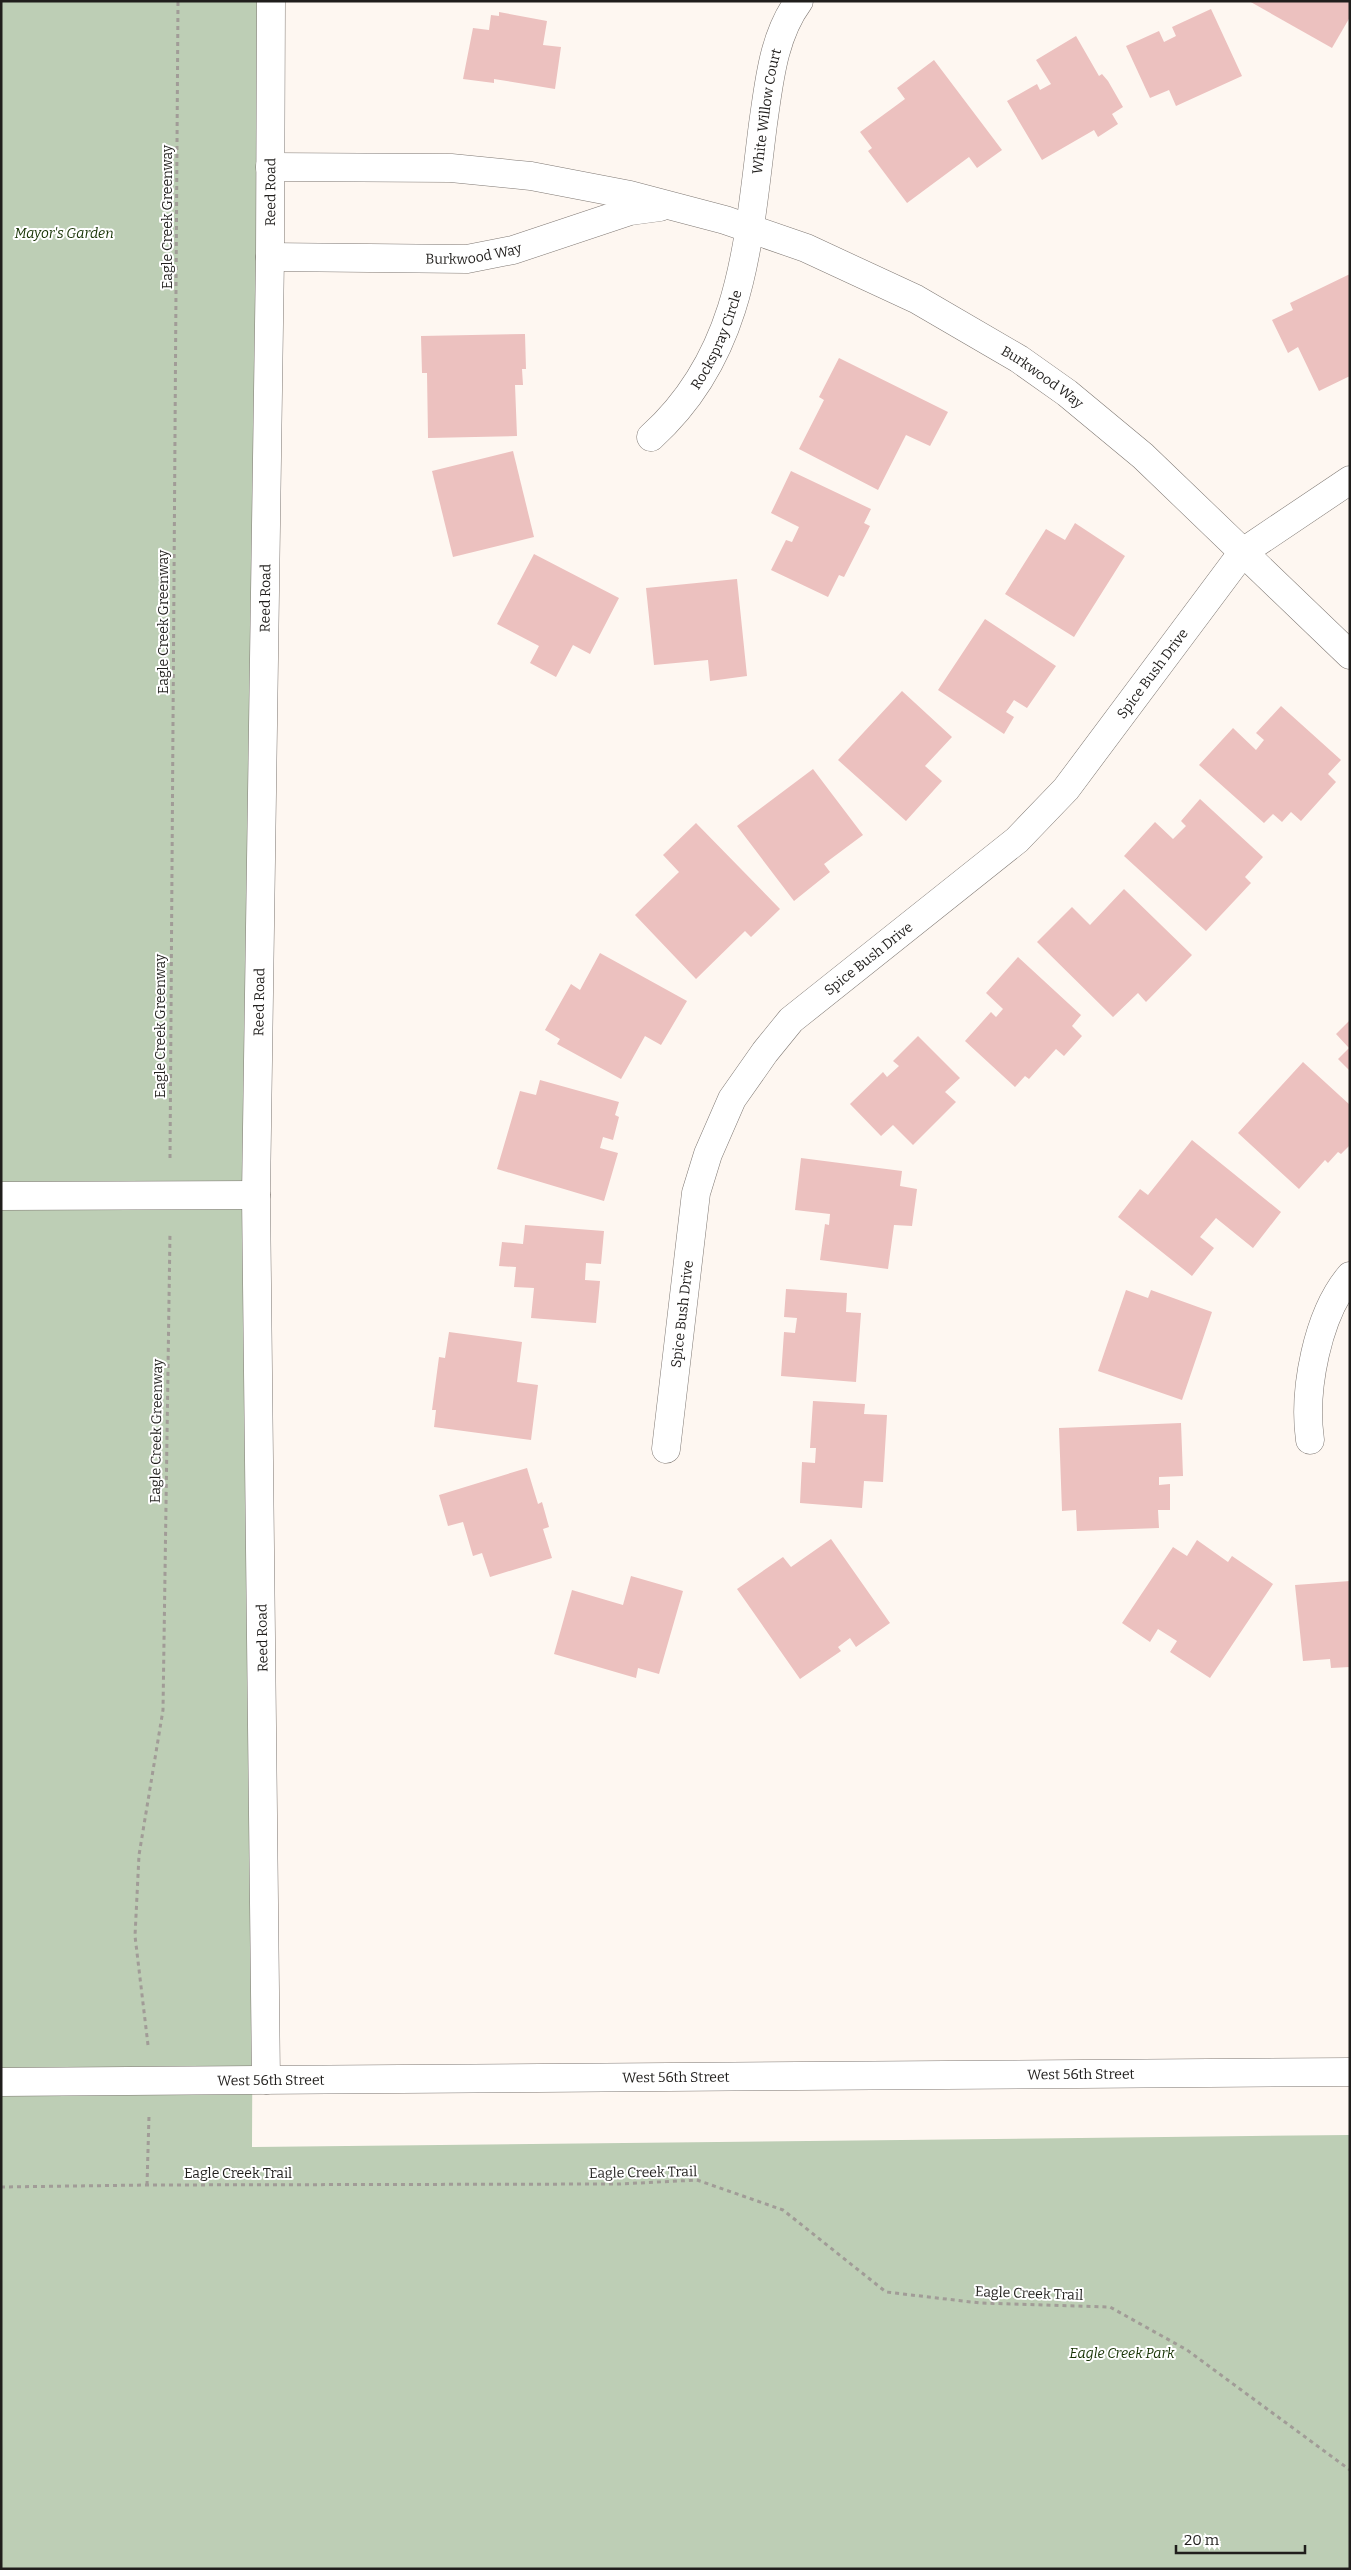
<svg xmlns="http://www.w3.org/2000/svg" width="1351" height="2570" viewBox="0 0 1351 2570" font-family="Bitter,serif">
<rect width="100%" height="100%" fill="#fef7f1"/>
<path fill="#bdceb5" d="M1,1h260l-9,2146 1098,-12v434h-1349z"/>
<g fill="#ecc1bf">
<path d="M1249,1h101v16l-18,31z"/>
<path d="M1211,9l31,67 -66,30 -7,-16 -19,8 -24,-52 33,-15 5,11 12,-6 -4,-9z"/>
<path d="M499,12l48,9 -4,24 18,2 -6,42 -61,-10v4l-31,-4 10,-51 16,2 2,-15 8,1z"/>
<path d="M1076,36l23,40 3,-2 6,7 15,26 -11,7 6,10 -20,13 -4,-7 -52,30 -35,-59 30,-17 3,6 11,-6 -15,-24z"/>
<path d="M934,60l68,90 -25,18 -8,-11 -62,46 -39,-52 4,-3 -12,-16 45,-33 -8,-11z"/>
<path d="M1350,274v102l-31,15 -21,-44 -10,6 -16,-33 21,-10 -3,-7z"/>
<path d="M525,334l1,35h-4l1,16h-8l2,51 -89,2 -1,-65h-5l-1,-37z"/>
<path d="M839,358l109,54 -18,34 -24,-11 -28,55 -79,-41 25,-49 -5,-3z"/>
<path d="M513,451l21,86 -81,20 -21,-86z"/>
<path d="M791,471l80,38 -7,14 6,3 -26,51 -5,-2 -11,22 -57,-27 15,-30 6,2 7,-15 -28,-14z"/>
<path d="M1075,523l50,33 -51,81 -69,-43 41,-65 19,11z"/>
<path d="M534,554l85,44 -29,56 -17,-9 -17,32 -26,-14 9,-17 -42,-22z"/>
<path d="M737,579l10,97 -37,5 -2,-21 -54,5 -8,-77z"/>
<path d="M985,619l71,47 -29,42 -13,-8 -8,12 8,5 -10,17 -66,-44z"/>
<path d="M902,691l50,46 -27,29 17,15 -36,40 -68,-61z"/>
<path d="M1281,706l60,54 -13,14 8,8 -35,39 -10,-9 -9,10 -9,-8 -9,9 -65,-58 34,-37 23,22 8,-10 -8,-7z"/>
<path d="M813,769l50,66 -39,29 6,8 -36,29 -57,-75z"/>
<path d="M1200,799l63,58 -18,20 6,6 -45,48 -82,-75 31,-34 18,17 13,-13 -5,-5z"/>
<path d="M696,823l84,86 -29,28 -6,-6 -49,48 -61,-64 44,-43 -16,-17z"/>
<path d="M1124,889l68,66 -46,47 -8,-9 -25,24 -76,-75 35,-35 18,18z"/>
<path d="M600,953l87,48 -26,44 -16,-9 -24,43 -64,-35 3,-5 -15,-9 26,-46 9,6z"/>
<path d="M1018,957l63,58 -9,11 10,10 -18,20 -8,-7 -27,30 -4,-3 -10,11 -50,-46 26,-29 5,5 7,-8 -17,-16z"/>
<path d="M1350,1020v51l-12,-12 11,-11 -13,-14z"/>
<path d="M918,1036l42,42 -15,14 11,10 -43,43 -20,-20 -12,11 -31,-32 33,-32 4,5 12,-11 -6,-5z"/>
<path d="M1303,1062l47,43v40l-9,9 -3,-2 -10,11 -3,-3 -26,29 -61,-56z"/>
<path d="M540,1080l79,22 -4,13 4,2 -6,23 -10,-3 -3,11 18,5 -14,48 -107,-32 23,-78 16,4z"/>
<path d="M1192,1140l89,72 -28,36 -37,-30 -16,19 14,11 -22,28 -74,-59 22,-28 8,6z"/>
<path d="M801,1158l101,13 -2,15 17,3 -5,37 -18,-1 -6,44 -68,-9 5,-36 4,1 1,-11 -35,-4z"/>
<path d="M525,1225l79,6 -3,33 -15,-1 -1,17 15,1 -4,42 -65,-5 3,-30 -20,-1 2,-20 -17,-1 3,-24 21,2z"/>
<path d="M786,1289l61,4 -1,19 15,1 -5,69 -75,-6 3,-44 11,1 2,-15 -13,-1z"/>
<path d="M1126,1290l22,8 3,-8 61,22 -30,88 -84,-29z"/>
<path d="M449,1332l73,10 -5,40 21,3 -7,55 -97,-13 2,-17h-4l7,-53 6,1z"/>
<path d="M813,1401l52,3 -1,10 23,1 -4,67 -19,-1 -2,27 -62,-5 2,-41 13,1 1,-15h-6z"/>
<path d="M1181,1423l2,53 -24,1v8l11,-1v26h-12l1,18 -82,3 -1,-21 -14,1 -3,-83z"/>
<path d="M527,1468l11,36 4,-2 7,25 -6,2 9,29 -62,19 -8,-24 -9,3 -10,-34 -15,4 -9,-31z"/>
<path d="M831,1539l59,84 -34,24 -6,-9 -12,9 3,4 -41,28 -63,-90 46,-32 8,10z"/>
<path d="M1197,1540l31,22 4,-6 41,28 -63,94 -40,-26 7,-11 -19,-12 -8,13 -28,-19 51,-76 14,9z"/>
<path d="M631,1576l52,15 -24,83 -21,-6 -2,10 -82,-24 18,-64 51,15z"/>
<path d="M1350,1581v86l-19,1 -1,-9 -27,2 -8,-76z"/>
</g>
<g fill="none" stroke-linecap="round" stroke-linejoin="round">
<defs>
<g id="minor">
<path id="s1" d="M270,167l181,1 80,8 99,19 95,25 81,28 110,51 103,60 48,34 76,63 207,199"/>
<path id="s2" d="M270,257l197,2 46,-9 117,-39 30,-4"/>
<path id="s3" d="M651,437c93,-84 97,-196 112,-313 6,-41 10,-88 36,-123"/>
<path d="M1,1196l255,-1"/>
<path d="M1310,1440c-7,-49 7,-125 40,-164"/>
<path id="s4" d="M666,1449l30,-256 12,-39 24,-55 33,-47 26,-32 226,-180 49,-51 177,-237 107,-72"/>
</g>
<g id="secondary">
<path id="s5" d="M266,2080l-10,-885 14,-938 1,-256"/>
</g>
<g id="primary">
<path id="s6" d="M1,2082l1349,-10"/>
</g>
</defs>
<use href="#minor" stroke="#7f7873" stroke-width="29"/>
<use href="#secondary" stroke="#7f7873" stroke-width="29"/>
<use href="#primary" stroke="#7f7873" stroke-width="29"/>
<g stroke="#a19c97" stroke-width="3" stroke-dasharray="4 4" stroke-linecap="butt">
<path d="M170,1158l8,-1157"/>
<path d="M148,2045l-13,-109 4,-81 24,-145 7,-478"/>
<path d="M147,2185l2,-69"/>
<path d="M1,2187l146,-2 473,-1 77,-4 86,30 103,82 94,11 130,4 77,43 163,120"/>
</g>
<use href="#minor" stroke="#fff" stroke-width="28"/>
<use href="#secondary" stroke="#fff" stroke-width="28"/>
<use href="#primary" stroke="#fff" stroke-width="28"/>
</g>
<g text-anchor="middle" stroke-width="4" stroke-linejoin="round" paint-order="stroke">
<g font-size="14" fill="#201e1c" stroke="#fff">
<text dy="5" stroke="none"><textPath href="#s3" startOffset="354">White Willow Court</textPath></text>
<text dy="5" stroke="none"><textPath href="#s5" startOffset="1888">Reed Road</textPath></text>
<text transform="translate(167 217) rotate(-90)" y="5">Eagle Creek Greenway</text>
<text dy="5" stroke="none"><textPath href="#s2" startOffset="204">Burkwood Way</textPath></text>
<text dy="5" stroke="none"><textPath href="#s3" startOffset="119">Rockspray Circle</textPath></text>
<text dy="5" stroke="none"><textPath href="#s1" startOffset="816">Burkwood Way</textPath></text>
<text dy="5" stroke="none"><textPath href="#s5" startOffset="1482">Reed Road</textPath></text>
<text transform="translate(163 622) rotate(-90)" y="5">Eagle Creek Greenway</text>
<text dy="5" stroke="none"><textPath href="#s4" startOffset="961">Spice Bush Drive</textPath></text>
<text dy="5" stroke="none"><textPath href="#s4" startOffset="556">Spice Bush Drive</textPath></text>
<text dy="5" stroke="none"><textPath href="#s5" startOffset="1078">Reed Road</textPath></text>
<text transform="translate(160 1026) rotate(-90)" y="5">Eagle Creek Greenway</text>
<text dy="5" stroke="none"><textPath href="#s4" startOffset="136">Spice Bush Drive</textPath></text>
<text transform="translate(156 1431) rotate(-89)" y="5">Eagle Creek Greenway</text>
<text transform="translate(262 1638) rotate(-91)" y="5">Reed Road</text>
<text dy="5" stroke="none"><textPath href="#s6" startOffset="1080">West 56th Street</textPath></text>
<text dy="5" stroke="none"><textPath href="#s6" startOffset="675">West 56th Street</textPath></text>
<text dy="5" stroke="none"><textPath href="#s6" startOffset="270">West 56th Street</textPath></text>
<text transform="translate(643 2172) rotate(-1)" y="5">Eagle Creek Trail</text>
<text x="238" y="2178">Eagle Creek Trail</text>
<text transform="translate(1029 2293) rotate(2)" y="5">Eagle Creek Trail</text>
</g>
<g font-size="14" font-style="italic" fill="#163203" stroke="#fff">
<text x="64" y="238">Mayor's Garden</text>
<text x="1122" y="2358">Eagle Creek Park</text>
</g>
</g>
<rect width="1351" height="2570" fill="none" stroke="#201e1c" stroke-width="5"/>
<path d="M1176 2545v8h129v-8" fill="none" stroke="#201e1c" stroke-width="2.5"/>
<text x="1184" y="2545" font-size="15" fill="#201e1c" stroke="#ffffff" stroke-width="4" paint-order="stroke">20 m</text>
</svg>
